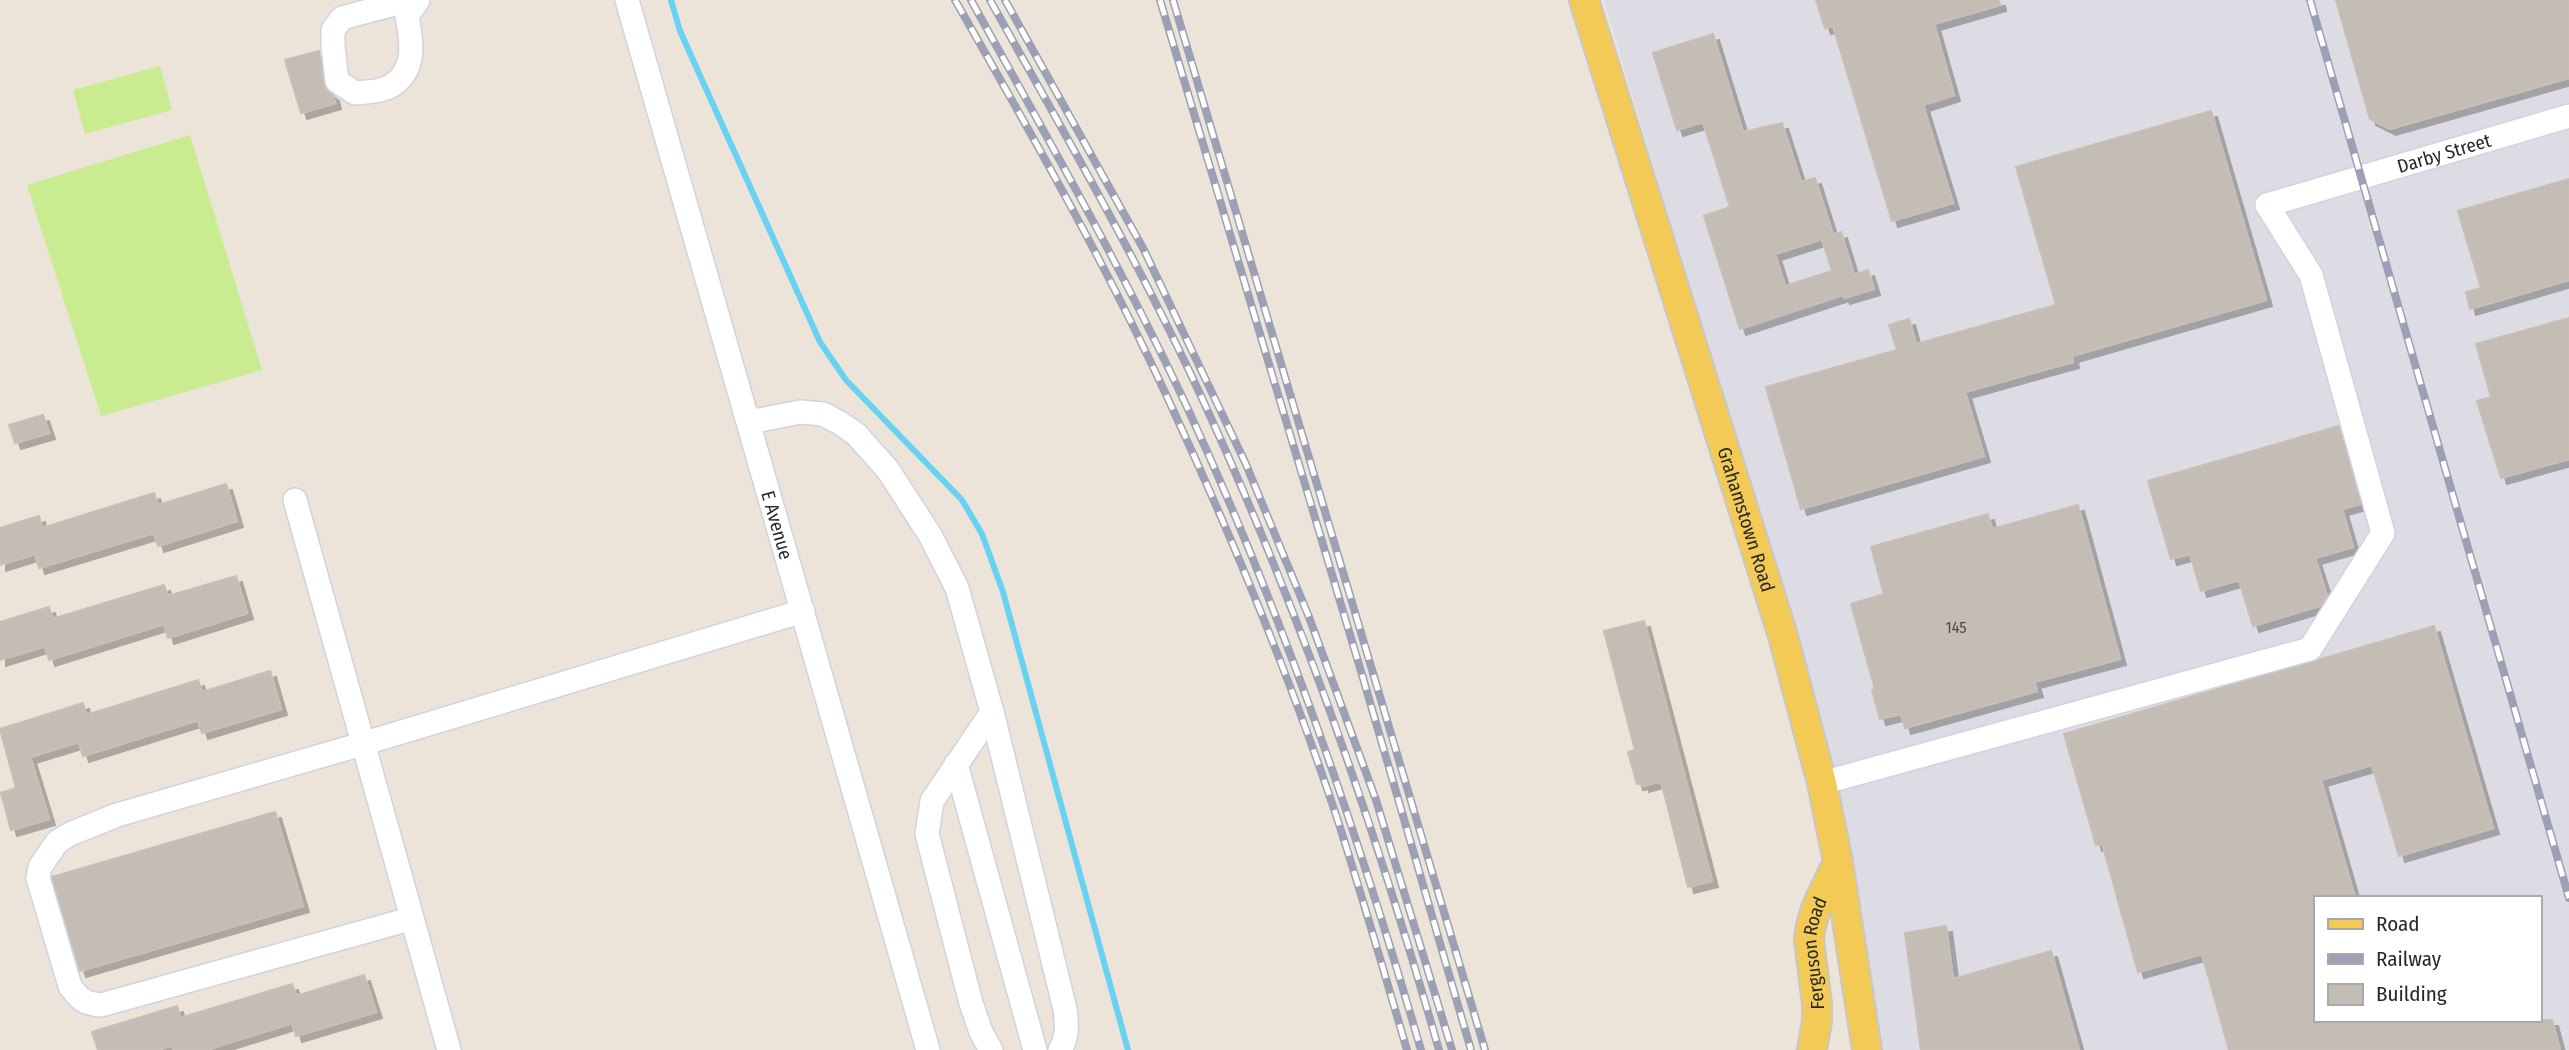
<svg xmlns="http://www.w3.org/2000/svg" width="2569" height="1050" viewBox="0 0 2569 1050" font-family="'Fira Sans Condensed',sans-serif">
<defs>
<filter id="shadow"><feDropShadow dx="6" dy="6" stdDeviation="0" flood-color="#0004"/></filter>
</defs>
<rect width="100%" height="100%" fill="#ece3d9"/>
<path fill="#dddbe3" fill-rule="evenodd" d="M1604,0h965v1050h-690l-35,-241zM2315,898h224v122h-224z"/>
<g fill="#c8ec8f">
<path d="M160,66l12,44 -87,24 -12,-44z"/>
<path d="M190,135l72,235 -161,46 -74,-231z"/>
</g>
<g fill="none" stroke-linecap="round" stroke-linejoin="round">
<path stroke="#68d2f2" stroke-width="6" d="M671,0l9,31 140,311 26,38 116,120 20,34 21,58 125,458"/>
</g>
<g fill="#c3bdb6" stroke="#c7bfb3" stroke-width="2" fill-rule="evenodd" filter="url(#shadow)">
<path d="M1816,0h183l1,5 -66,19 20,71 -31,10 30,98 -61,18 -59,-195 -8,2z"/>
<path d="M2336,0h233v78l-179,51 -20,-10z"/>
<path d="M1713,34l30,98 39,-9 19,59 14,-4 18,57 8,-3 13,43 14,-5 6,19 -30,9 -1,-3 -103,34 -36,-113 26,-9 -27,-85 -26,8 -24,-77zM1822,239l10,32 -47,15 -10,-32z"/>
<path d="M319,51l4,32 2,6 8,6 2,8 -34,10 -16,-53z"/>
<path d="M2211,111l55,189 -194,56 1,6 -108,30 19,64 -183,53 -35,-122 131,-37 -8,-25 20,-6 7,25 140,-39 -40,-138z"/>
<path d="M2569,179v101l-99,29 -4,-17 15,-4 -23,-77z"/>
<path d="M2569,318v141l-68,19 -24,-77 14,-4 -15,-53z"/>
<path d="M43,415l6,18 -34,10 -6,-18z"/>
<path d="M2339,426l21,78 -18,5 11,38 -38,11 12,38 -7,10 -67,20 -14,-46 -38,11 -11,-37 -19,5 -23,-78z"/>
<path d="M226,484l11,37 -79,25 -4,-13 -115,35 -4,-14 -35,11v-37l39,-12 3,12 112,-35 4,12z"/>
<path d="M2078,505l42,154 -86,23 3,9 -132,37 -4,-14 -21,5 -8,-29 3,-1 -24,-85 33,-10 -13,-47 117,-33 4,15z"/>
<path d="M236,576l11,37 -79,25 -4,-14 -115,36 -4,-14 -45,14v-38l49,-15 3,12 112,-34 4,11z"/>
<path d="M1644,621l68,260 -24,6 -27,-106 -18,5v-3l-6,1 -9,-32 7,-2 -31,-119z"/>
<path d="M2434,626l59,202 -94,28 -27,-91 -51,15 34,118h-40v122h237l8,30h-331l-27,-96 -64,18 -36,-129 -6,2 -32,-111z"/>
<path d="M270,671l11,38 -79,24 -4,-13 -115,36 -4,-14 -49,15 19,62 -38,11 -10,-37 15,-5 -16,-59 83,-26 3,12 112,-35 4,12z"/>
<path d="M275,812l28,94 -223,65 -28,-94z"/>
<path d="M1946,926l7,53 98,-28 28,99h-158l-16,-117z"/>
<path d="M364,975l12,37 -80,24 -4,-13 -86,27h-32l-1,-5 -17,5h-58l-6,-18 85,-26 3,12 112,-34 4,12z"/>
</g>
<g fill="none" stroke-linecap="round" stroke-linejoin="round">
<defs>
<g id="minor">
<path d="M409,0l-67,18 -9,12v17l4,34 18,12c10,-1 25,-1 34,-6 28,-15 23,-45 18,-71l11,-16"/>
<path id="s1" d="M627,0l301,1050"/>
<path d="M749,422l51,-10 23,2 17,9 16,11 32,36 42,65 27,53 35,124 73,297c2,15 3,28 -5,41"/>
<path d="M295,500l154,550"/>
<path d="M956,764l79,286"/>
<path id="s2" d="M1822,783l488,-134 73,-116 -72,-258 -44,-70 302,-89"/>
<path d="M410,919l-309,86c-16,-1 -22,-6 -31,-19l-32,-108 2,-11 17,-25 13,-8 47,-19 245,-71 441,-133"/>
<path d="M991,1050l-10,-18 -10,-29 -44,-169 5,-33 60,-89"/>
</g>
<g id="major">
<path id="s3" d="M1584,0l199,636 39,147 16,79 29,188"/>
<path id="s4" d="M1812,1050l5,-29v-17l-8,-64c2,-29 17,-52 29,-78"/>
</g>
</defs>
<use href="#minor" stroke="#cfd3e2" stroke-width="26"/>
<use href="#major" stroke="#c7c7c7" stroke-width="32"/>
<use href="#minor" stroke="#fff" stroke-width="23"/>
<use href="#major" stroke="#f4ca56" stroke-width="28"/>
<defs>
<g id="rail">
<path d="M955,0c77,135 155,271 219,412 61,132 117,268 163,406 25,77 47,154 70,232"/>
<path d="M971,0c74,134 151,268 216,407 96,208 170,423 234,643"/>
<path d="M990,0c73,131 148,260 211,396 98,212 174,430 238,654"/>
<path d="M1005,0l138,248 102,214 64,155 67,183 76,250"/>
<path d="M1160,0l203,678 108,372"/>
<path d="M1173,0l312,1050"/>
<path d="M2310,0l259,898"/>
</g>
</defs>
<use href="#rail" stroke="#9ca0b4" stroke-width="8"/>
<use href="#rail" stroke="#fff" stroke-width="5" stroke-dasharray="16" stroke-linecap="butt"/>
</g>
<g text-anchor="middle" stroke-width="5" stroke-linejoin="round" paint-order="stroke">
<g font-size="16" fill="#4f4d4c">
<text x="1956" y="633">145</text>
</g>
<g font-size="19" fill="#282828" stroke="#fff">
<text dy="7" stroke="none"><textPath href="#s2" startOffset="1178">Darby Street</textPath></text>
<text dy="7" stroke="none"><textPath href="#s3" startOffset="544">Grahamstown Road</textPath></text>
<text dy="7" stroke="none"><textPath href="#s1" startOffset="546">E Avenue</textPath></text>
<text dy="7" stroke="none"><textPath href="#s4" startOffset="98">Ferguson Road</textPath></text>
</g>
</g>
<rect x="2314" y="896" width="228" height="126" fill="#ffffff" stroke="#a9a9a9" stroke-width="2"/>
<rect x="2328" y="919" width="35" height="10" fill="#f4ca56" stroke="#a9a9a9" stroke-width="2"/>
<text x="2376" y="931" font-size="21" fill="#282828">Road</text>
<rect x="2328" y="954" width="35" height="10" fill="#9ca0b4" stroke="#a9a9a9" stroke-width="2"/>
<text x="2376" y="966" font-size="21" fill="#282828">Railway</text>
<rect x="2328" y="984" width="35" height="21" fill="#c3bdb6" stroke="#a9a9a9" stroke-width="2"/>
<text x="2376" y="1001" font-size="21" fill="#282828">Building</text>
</svg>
